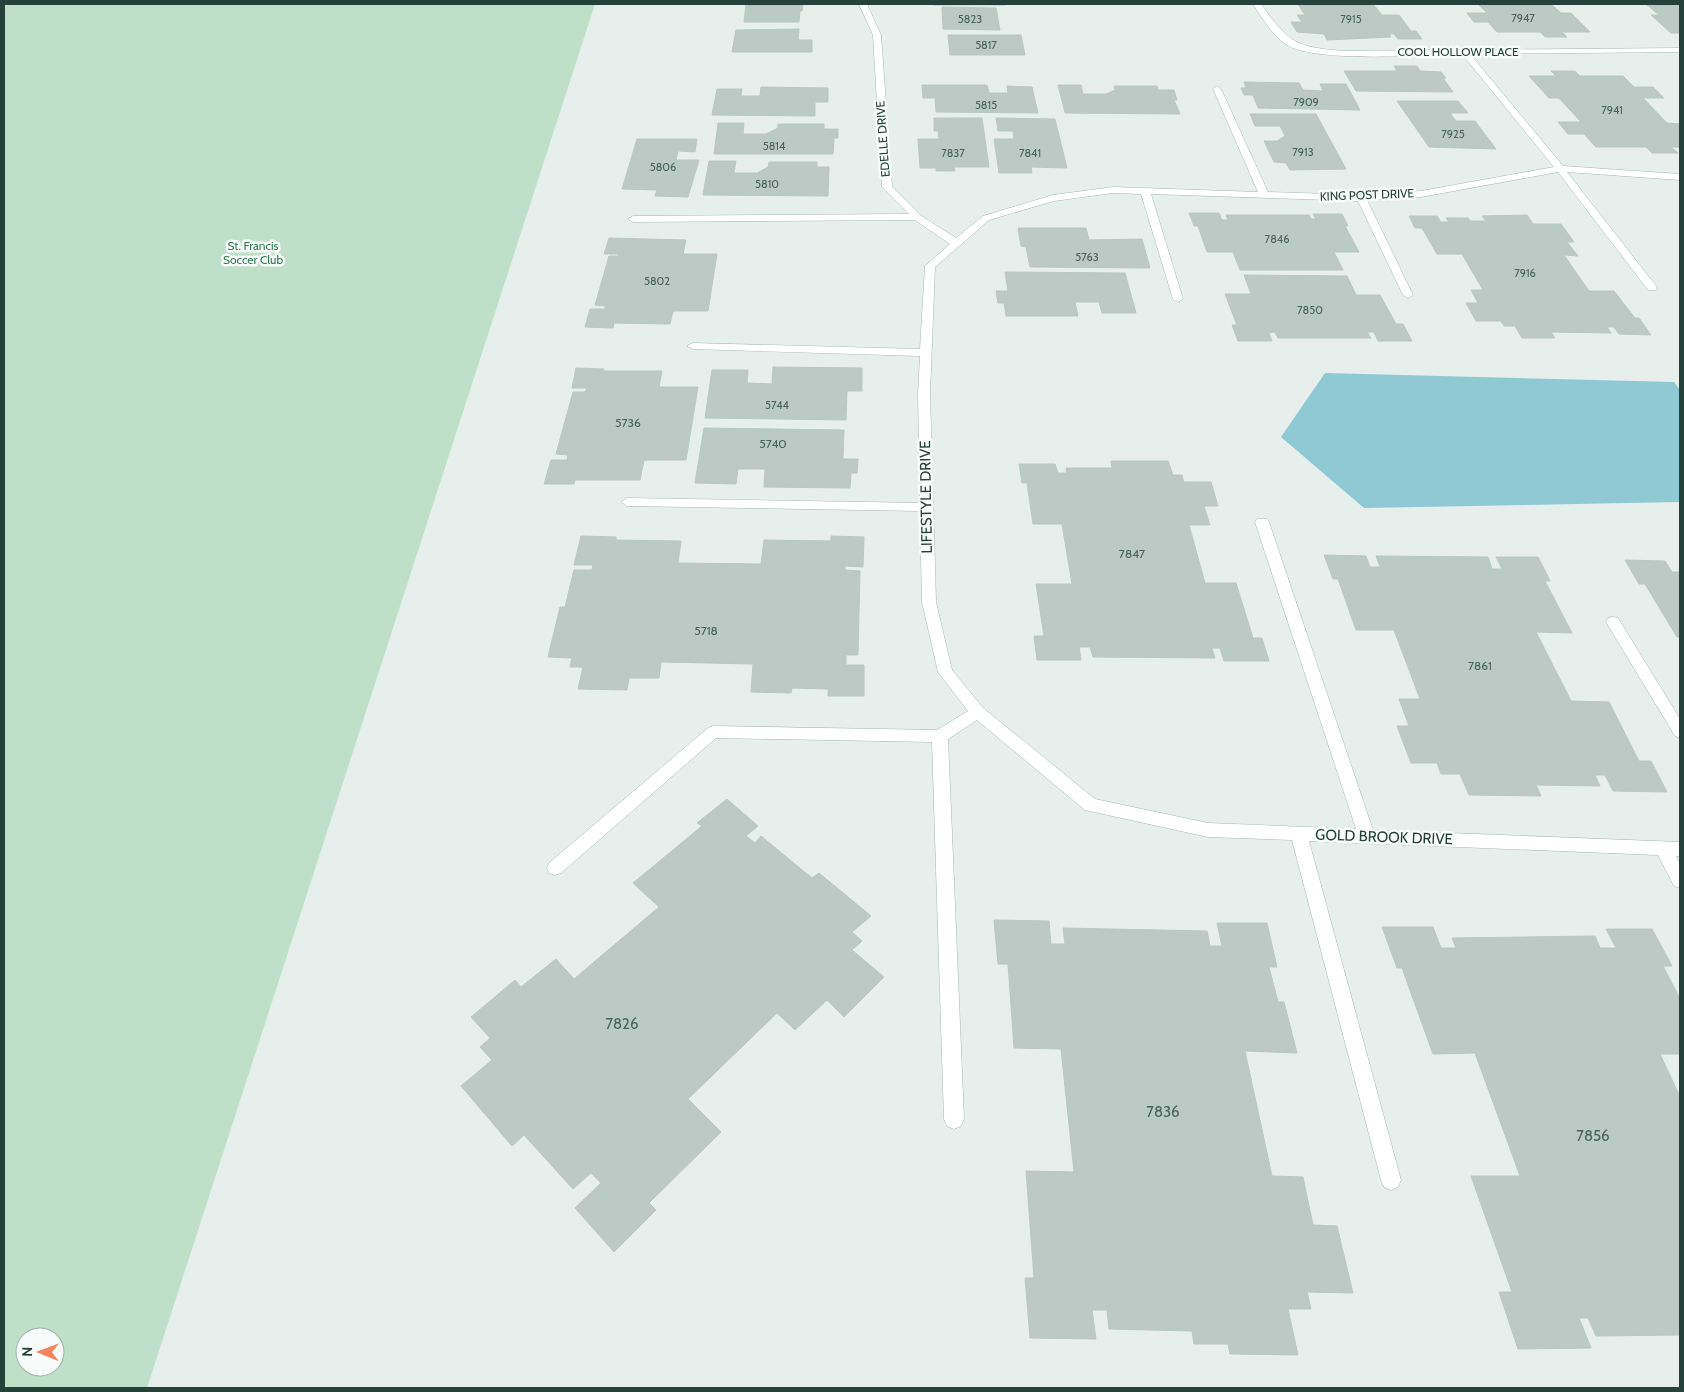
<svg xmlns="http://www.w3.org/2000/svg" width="1684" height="1392" viewBox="0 0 1684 1392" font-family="Cabin,sans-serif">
<rect width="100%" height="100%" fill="#e6efeb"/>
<path fill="#bfe0c8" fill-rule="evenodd" d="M4,4h591l-448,1384h-143zM25,1337h30v30h-30z"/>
<path fill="#8ec9d4" d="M1325,373l349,9 6,8v112l-316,6 -83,-71z"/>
<g fill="#bbcac4" stroke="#b8c9c2">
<path d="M746,4h57l-1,7h-2l-1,11h-55z"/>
<path d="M932,4h73v1h-72z"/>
<path d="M1298,4h75l9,11h17l12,16h5l6,8h-24l-4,-5h-5l2,3 -64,3 -3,-6 -27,-2 -6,-10h11l-5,-7h8z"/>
<path d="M1478,4h73l10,9h10l19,19h-28l5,5h-22l-5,-5h-43l-9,-10h-14l-7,-9h20z"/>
<path d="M1646,4h34v29h-9l-20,-18h8z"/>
<path d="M942,7l54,1 4,22 -57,-1z"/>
<path d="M799,29l-1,11h14v12h-80l4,-22z"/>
<path d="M948,35h73l4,20h-75z"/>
<path d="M1394,66h23l3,5 21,1 5,6h-3l10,14 -97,-1 -12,-20h53z"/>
<path d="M1551,71h24l5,5h43l11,11h19l11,11h-21l24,25 13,1v23h-9l7,6h-26l-6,-6h-50l-12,-13h-16l-10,-12h23l-22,-24h-10l-20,-22h27z"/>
<path d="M1244,82l55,1 4,7 20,1 -3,-7h26l14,26 -102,-2 -5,-13h-9l-3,-7h5z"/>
<path d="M922,85h65l2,8h19l-1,-7 25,1 6,26 -102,-1 -1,-14h-12z"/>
<path d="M1058,85h23l2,9h23l9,-4 -1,-4h43l1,4h16l3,10h-3l6,14 -115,-1z"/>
<path d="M761,87l67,1v14h-13v14l-103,-1 5,-26h25l-1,7h19z"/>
<path d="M1397,101h61l10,12h-18l6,8h19l21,28 -67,-2z"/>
<path d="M1250,114h66l30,55 -56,1 -4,-7 -12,-1 -10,-21h13l8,-5 -5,-10h-25z"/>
<path d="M934,118h48l7,49h-35l1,4h-19v-3h-16l-2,-29h21l-1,-8h-4z"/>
<path d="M996,118l59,1 12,49 -36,-1 1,6h-33l-5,-34h20l-1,-8h-15z"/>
<path d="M718,123h26l-1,11h23l12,-6v-4h46v5h14v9h-4l-1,16h-119z"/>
<path d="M637,139h60l-2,13 -17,-1 -2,9h23l-11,37 -33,-1 2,-6 -35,-1z"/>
<path d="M709,161h27l-2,12h23l11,-6 1,-5h48v5h12l-1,29 -125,-1z"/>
<path d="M1189,213h30l3,7h6l-2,-5h83l2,4h5l-3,-5h29l6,12h-3l14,26h-25l9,18h-103l-7,-18h-26l-9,-26h-4z"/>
<path d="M1527,215l6,9h28l13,18h-7l11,14 -14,-1 25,36h25l21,27h4l12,17 -32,-1 -5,-7h-7l4,6 -60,-1 4,6h-33l-7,-12h-11l-3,-5h-25l-10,-18h12l-7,-13h12l-21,-36h-25l-15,-26h-7l-6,-12h28l4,6h8l-3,-4h22l2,3h16l-4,-5z"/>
<path d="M1018,228h68l3,12 53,-1 8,29 -120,-1 -4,-20 -5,-1z"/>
<path d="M609,238l77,2 -3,14h34l-9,57h-35l-3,13 -56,-1 -1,5 -28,-1 5,-18h15v-3l-10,-1 14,-49h9l1,-2h-15z"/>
<path d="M1005,272l120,1 11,40h-34l-3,-11h-24l3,14h-72l-2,-13h-6l-2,-12h12z"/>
<path d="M1244,275l103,1 9,19h24l16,29h7l9,17h-34l-4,-9h-7l4,6h-93l-3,-6 -6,1 3,8h-34l-6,-16h5l-12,-31h26z"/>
<path d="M773,367l89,1v23h-15l-1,29 -141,-2 7,-48h36l-1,13 25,1z"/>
<path d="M576,368l28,1 -1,2h59l-3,16h39l-12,73h-42l-4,20h-65l-1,4h-30l7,-24h16l1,-5 -12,-1 17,-62h12l2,-4h-15z"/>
<path d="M704,428l140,2 -1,29h15l-1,14h-6l-1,15 -86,-1 1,-18h-27l-2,15 -41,-1z"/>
<path d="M1111,461h57l5,14h9l2,7h27l7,24h-14l6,19h-21l16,58h31l17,55h9l7,23h-45l-4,-13h-8l3,10 -122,-1 -3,-10h-11l2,13h-44l-3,-24h10l-8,-52h36l-10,-60h-29l-6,-41h-5l-3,-19h36l3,9h9l-1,-5h46z"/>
<path d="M581,536l35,1v3l65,1 -3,22 83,1 3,-24 67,1v-5l33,1 -1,30 -18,-1v4l15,1 -2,84h-12v10h18v31h-36v-7l-36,-1 -1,5 -40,-1 2,-28 -92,-2 -2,16h-30l-2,12 -49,-1 5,-22h-13l2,-9 -24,-1 12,-50h5l9,-37h18l1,-5h-19z"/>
<path d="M1324,555l42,1 4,11h10l-4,-11 112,1 4,12h10l-6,-12h42l12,24h-5l27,52 -36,-1 35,69 38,1 30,59h12l16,31 -54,-1 -8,-16h-10l5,11 -64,-1 5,11 -72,-1 -9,-21h-19l-4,-11h-26l-14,-37h12l-10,-27h21l-26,-69h-38l-18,-51h-5z"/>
<path d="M1625,560l40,1 7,11h8v65h-3l-32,-53h-6z"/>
<path d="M727,799l31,27 -12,10 9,7 6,-7 51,42 7,-5 52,43 -19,16 10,9 -10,9 32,27 -40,40 -17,-17 -32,30 -18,-17 -89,86 33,33 -72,71 7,7 -42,42 -39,-44 26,-25 -10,-10 -18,16 -49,-54 -12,11 -51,-60 31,-26 -12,-13 10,-9 -19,-21 44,-37 6,7 35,-28 18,20 85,-72 -26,-24 69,-57 -5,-3z"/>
<path d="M994,920l55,1 2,23h14l-2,-16 144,3 3,15h12l-5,-23h50l10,44h-8l9,35h6l13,51 -52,-2 27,125 31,1 10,48 24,1 16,67 -46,-1 4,17h-23l10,46 -68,-1 -2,-10h-34l-2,-13 -83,-2 -2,-19h-15l4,29 -66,-1 -5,-60h9l-8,-107 48,1 -13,-123 -47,-1 -6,-84h-10z"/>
<path d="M1382,927h51l8,21h15l-4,-10 143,-2 5,12h16l-10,-19h46l20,37h-9l17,33v55h-20l20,43v238l-84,1 -8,-18h-9l12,30 -73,1 -19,-57h13l-41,-116h49l-45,-123 -42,1 -31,-86h-5z"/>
</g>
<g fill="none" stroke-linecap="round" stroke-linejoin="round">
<defs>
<g id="minor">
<path d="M859,4h8l14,31 11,151 28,29 36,23 27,-22 70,-21 60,-8 145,5 -45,-103 4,-3 4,3 47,103 93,3 60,-4 133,-24 -92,-113c-38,1 -146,9 -175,-9 -14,-9 -25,-27 -34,-41h8c28,39 34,43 82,47l337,-3v4l-210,2 93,112 117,8v6l-113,-8 89,114 1,2 -1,2h-8l-90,-118 -137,25 -54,3 46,95 -5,3 -5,-3 -45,-94 -207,-7 32,105 -5,3 -5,-3 -32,-105 -28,-1 -59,8 -65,19 -54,47 -5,127 6,208 16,68 31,38 112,91 113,24 148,6 -101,-307 2,-3h10l2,3 104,308 307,12v14h-4l4,9v23l-6,-2 -16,-31 -349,-14 92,339 -3,7 -7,3 -7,-3 -3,-7 -89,-340 -84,-3 -123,-27 -108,-90 -29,19 16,380 -3,7 -7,3 -7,-3 -3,-7 -12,-377 -216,-4 -155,135 -6,2 -6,-2 -2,-5 2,-5 159,-135 5,-2 224,4 31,-19 -30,-39 -16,-70 -2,-91 -293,-5 -6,-4 6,-4 293,5 -2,-109 2,-38 -227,-7 -6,-3 6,-3 227,6 5,-83 25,-22 -35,-24 -282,2 -5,-3 5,-3 276,-2 -27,-27 -9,-152z"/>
<path d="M1613,617l5,1 62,101v19l-5,-2 -69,-114 2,-4z"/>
</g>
</defs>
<use href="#minor" stroke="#a8b8b2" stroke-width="1"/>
<use href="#minor" fill="#fff" fill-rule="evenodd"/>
</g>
<g text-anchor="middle" stroke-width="5" stroke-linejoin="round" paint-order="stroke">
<g font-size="11" fill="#4a645c">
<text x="1523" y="22">7947</text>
<text x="970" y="23">5823</text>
<text x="1351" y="23">7915</text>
<text x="986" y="49">5817</text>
<text x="1306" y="106">7909</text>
<text x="986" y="109">5815</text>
<text x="1612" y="114">7941</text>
<text x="1453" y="138">7925</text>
<text x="774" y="150">5814</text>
<text x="1303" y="156">7913</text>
<text x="953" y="157">7837</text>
<text x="1030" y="157">7841</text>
<text x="663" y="171">5806</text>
<text x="767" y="188">5810</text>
<text x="1277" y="243">7846</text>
<text x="1087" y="261">5763</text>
<text x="1525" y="277">7916</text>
<text x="657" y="285">5802</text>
<text x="1310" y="314">7850</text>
<text x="777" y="409">5744</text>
</g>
<g font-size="12" fill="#24423a" stroke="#f7fbf9">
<text x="1458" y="56">COOL HOLLOW PLACE</text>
<text transform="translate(883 139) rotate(-94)" y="4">EDELLE DRIVE</text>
<text transform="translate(1367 195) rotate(-2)" y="4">KING POST DRIVE</text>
</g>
<g font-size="12" fill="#2d7a4b" stroke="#f7fbf9">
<text x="253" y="250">St. Francis<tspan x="253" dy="14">Soccer Club</tspan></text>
</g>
<g font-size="12" fill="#4a645c">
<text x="628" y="427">5736</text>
<text x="773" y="448">5740</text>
<text x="1132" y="558">7847</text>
<text x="706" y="635">5718</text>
<text x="1480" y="670">7861</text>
</g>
<g font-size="15" fill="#24423a" stroke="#f7fbf9">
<text transform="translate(926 497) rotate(-91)" y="5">LIFESTYLE DRIVE</text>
<text transform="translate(1384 837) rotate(2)" y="5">GOLD BROOK DRIVE</text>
</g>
<g font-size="15" fill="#4a645c">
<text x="622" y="1029">7826</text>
<text x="1163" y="1117">7836</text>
<text x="1593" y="1141">7856</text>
</g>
</g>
<rect width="1684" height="1392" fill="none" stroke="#24423a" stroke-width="10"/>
<g transform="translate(40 1352) rotate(271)"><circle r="24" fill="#f7fbf9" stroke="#a3b1ad"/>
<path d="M0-4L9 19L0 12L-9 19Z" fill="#f4845f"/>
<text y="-8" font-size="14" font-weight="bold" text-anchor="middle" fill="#24423a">N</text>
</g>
</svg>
